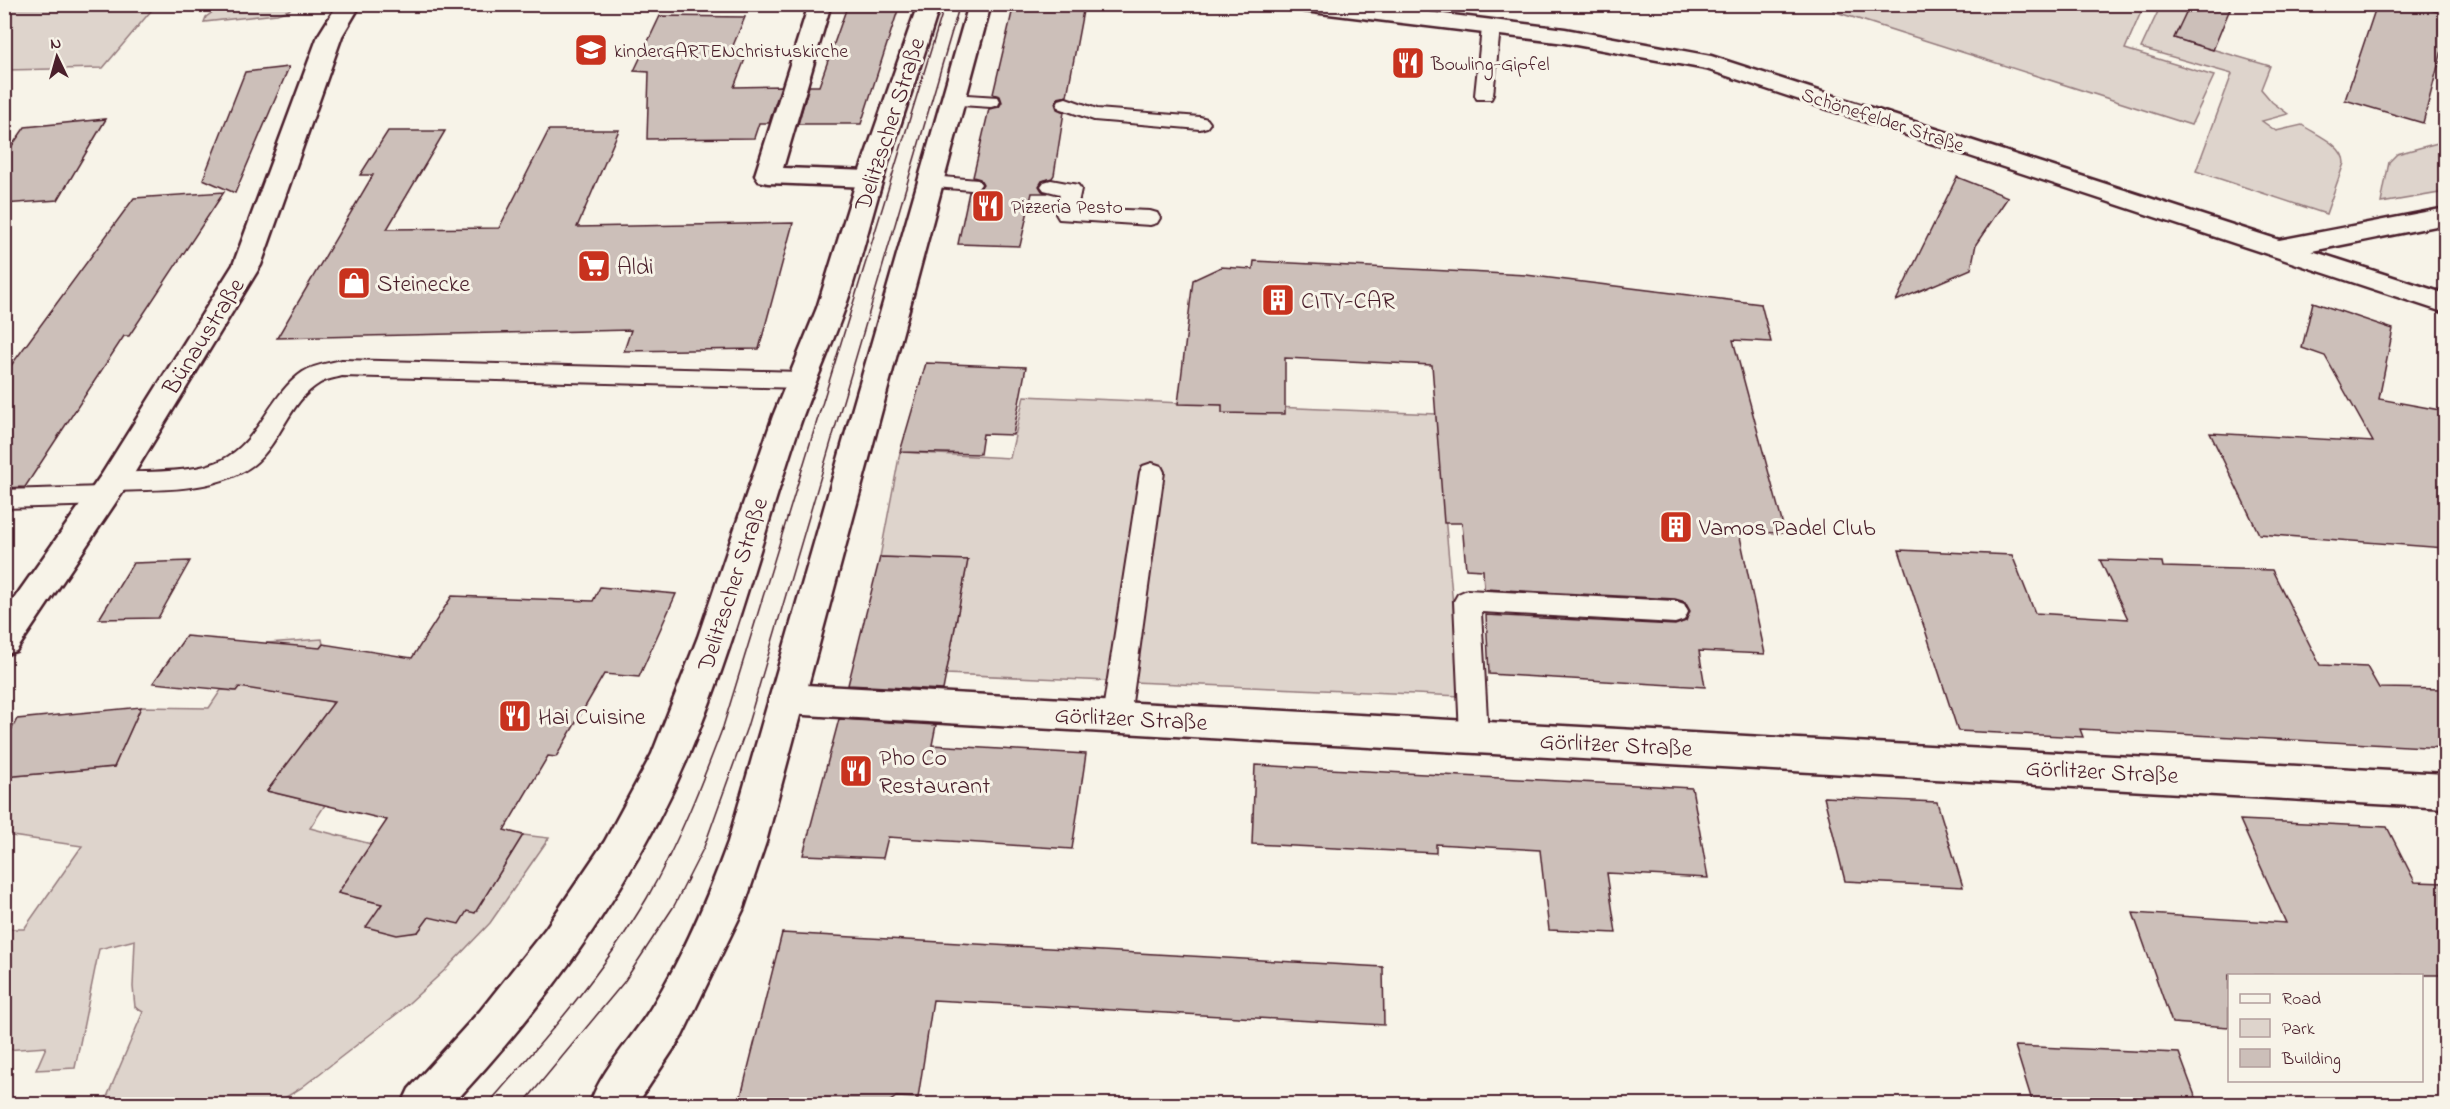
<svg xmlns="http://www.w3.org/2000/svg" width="2450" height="1109" viewBox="0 0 2450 1109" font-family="'Indie Flower',sans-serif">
<rect width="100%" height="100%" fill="#f7f3e8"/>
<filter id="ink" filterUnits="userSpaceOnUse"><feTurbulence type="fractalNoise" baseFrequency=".0167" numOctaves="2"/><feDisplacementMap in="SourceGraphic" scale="12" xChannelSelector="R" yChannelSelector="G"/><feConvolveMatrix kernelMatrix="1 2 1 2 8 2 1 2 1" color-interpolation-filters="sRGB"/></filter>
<g filter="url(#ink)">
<g fill="#ded4cc" stroke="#947a7c" stroke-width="1.5">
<path d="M224,4h69v1l-4,5 -12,4 -73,8 2,-5z"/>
<path d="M156,5l-53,63 -98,2v-54l7,-8z"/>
<path d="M1838,5h306l-19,44 89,27 -23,49 -358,-114z"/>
<path d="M2161,5h30l-17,33 96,28 -9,23 11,13 16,12 -26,7 14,10 26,-6c13,9 42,20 42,38l-18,51 -130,-43 36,-97 -91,-26z"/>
<path d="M2445,141v51l-64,11 8,-41 8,-8z"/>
<path d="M1024,396l412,18 25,282 -515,-22 22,-114 -88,-3 20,-105 110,6z"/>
<path d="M322,639l1,5 -35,50 44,8v3l-65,86 58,14 -15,23 61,16 -33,49 44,11 -12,19c16,12 29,12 48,9l11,-15 38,-6 8,2 48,-78 26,3 -59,85 -44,46 -48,44 -97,75 -26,16h-171l39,-92 -8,-5 -2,-20 2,-47 -36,9 -24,119 -39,2 10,-23 -41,3v-121h19l58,-83 -77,-11v-58l109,-10 27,-60 68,1 12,-18 15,1 31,-48z"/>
</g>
<g fill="#ccbfb9" stroke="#4a1f2b" stroke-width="1.5">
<path d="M848,4h52l-39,120h-63l11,-38h10z"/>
<path d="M1014,4l69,7 -16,85 -9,2 -3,5 2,6 7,3 -10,63 -2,3 -10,3 -3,5 3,5 6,2h-16l-12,53 -62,-2 11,-52 10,-2 4,-6 -3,-5 -7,-2 16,-68 10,-2 3,-5 -2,-6 -7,-2z"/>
<path d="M2190,4h42l-19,46 -39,-12z"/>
<path d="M2377,4h33l35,10v25l-22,84 -78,-23z"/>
<path d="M660,16l85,1 -13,31 17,1 -15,38 47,-1 -12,37h-10l-5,15 -107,1 2,-67 -15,-1z"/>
<path d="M289,67l-54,126 -32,-14 42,-107z"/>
<path d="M106,119l-48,81 -54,4v-47l21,-30z"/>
<path d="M549,130h70l-42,97 216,-4 -34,126 -135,2 7,-21 -354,8 96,-163h-13l28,-44h57l-58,98 112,-1z"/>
<path d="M1957,177l51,20 -32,47 -5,25 -75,32z"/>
<path d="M224,192l-95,144h-5l-99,151 -21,1v-113l130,-177z"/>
<path d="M1254,261l272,14 235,29 10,38 -38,-2 52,193 -46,-1 26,122 -66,-3 6,36 -216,-13 -3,-59 189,10 11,-4 4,-10 -5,-9 -10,-3 -191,-10 -1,-19 -17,-1 -4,-46h-18l-12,-158 -147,-7v56l-63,-1v-8l-44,-1 15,-124 28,-13 32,2z"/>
<path d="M2313,302l80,27 -14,70 66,12v137l-186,-14 -49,-101 163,9 -48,-86 -23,-8z"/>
<path d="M926,363l100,4 -13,68 -30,-1 -3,20 -80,-2z"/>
<path d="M1899,550l113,5 23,58 93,6 -28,-59 62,2 1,5 109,3 48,95 47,2 12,21 66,1v59l-365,-19 3,8 -125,-6z"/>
<path d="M880,557l88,3 -25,130 -95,-5z"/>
<path d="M190,561l-32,57 -59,1 34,-56z"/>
<path d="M600,587l76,7 -37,83 -35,-3 -48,83 -8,-1 -44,74 19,5 -48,78 -8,-2 -8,13 -30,-7 -11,15 -21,3 -31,-8 16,-23 -44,-11 49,-73 -120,-29 67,-89 -95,-15 -3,4 -83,-8 33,-47 134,12 3,-4 89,14 40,-62 141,5z"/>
<path d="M141,707l-27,60 -110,10v-33l13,-25z"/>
<path d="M839,719l97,6 -4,20 154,9 -14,95 -184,-12 -5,21 -80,-3z"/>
<path d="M1255,765l437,23 16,90 -101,-5 9,60 -67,-3 -9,-80 -104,-6v9l-184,-9z"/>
<path d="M1824,797l113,5 26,85 -118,-6z"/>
<path d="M2240,820l147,7 28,55 30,1v92h-216v52l-57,-4 -39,-110 153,10z"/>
<path d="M782,933l601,34 1,58 -451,-25 -15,98 -22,-1 -10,7h-147z"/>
<path d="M2015,1046l164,7 19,51h-165z"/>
</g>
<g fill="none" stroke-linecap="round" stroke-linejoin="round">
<defs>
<g id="service">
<path d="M1491,23l6,1 3,4 -7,67 -2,4h-14l-2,-4 7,-67 3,-4z"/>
<path d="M952,94l46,3 2,4 -2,4 -7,2 -46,-3 -2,-4 2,-4z"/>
<path d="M1066,98l31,11 103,8 7,2 3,4 -3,4 -7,2 -106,-9 -35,-12 -2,-4 2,-4z"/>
<path d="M930,176l48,4 3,4 -3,4 -7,2 -48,-4 -3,-4 3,-4z"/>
<path d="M1051,180l27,5 3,4 -4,19 73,3 7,2 3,5 -3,5 -7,2 -91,-6 -3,-5 4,-20 -16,-4 -3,-4 3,-4z"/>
<path d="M342,360l459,12 8,2 3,6 -3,6 -8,2 -459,-12c-7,2 -15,3 -22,7 -31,18 -39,60 -67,82 -38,28 -95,24 -139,26l2,5 -3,7 -9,2 -100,3v-18l99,-3 -2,-5 3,-7 9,-2c32,-2 80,1 109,-13 38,-19 47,-65 81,-88 11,-7 26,-9 39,-12z"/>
<path d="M1152,463l9,3 3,6 -34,245 -4,9 -10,3 -10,-3 -4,-9 38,-245 3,-6z"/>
<path d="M1467,590l208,11 9,3 4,8 -4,8 -9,3 -194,-11 7,124 -4,9 -10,3 -10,-3 -4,-9 -6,-135 4,-7z"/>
</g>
<g id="minor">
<path d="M338,4h23l-19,32 -81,229 -137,225 -108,161 -12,4v-42l98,-139 131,-209 85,-229z"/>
<path d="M809,4h22l-48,164 87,3 9,2 4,6 -4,6 -9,2 -102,-4 -9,-2 -4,-6z"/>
<path d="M1293,4h70l202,25 146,27 568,184 167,-32v16l-134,27 134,43v19l-740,-244 -141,-26 -261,-32 -8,-2z"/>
<path d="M787,684l1659,90v34l-1659,-94 -13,-4 -5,-11 5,-11z"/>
</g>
<g id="secondary">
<path d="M918,4h22c-18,59 -39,116 -57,175 -13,42 -23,86 -38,129 -15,42 -34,82 -48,125 -36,108 -64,219 -109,324 -55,129 -140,245 -235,347h-51l7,-15 71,-78 66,-83 59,-87 47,-87 46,-117 75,-221 44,-108 40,-129z"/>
<path d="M969,4h22l-225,838 -23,68 -61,126 -45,68h-47c11,-34 42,-65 61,-96 32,-51 56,-109 77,-166z"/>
</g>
</defs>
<use href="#service" stroke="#4a1f2b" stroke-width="4"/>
<use href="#minor" stroke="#4a1f2b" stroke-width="5"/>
<use href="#secondary" stroke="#4a1f2b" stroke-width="5"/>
<use href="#service" fill="#f7f3e8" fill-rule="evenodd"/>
<use href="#minor" fill="#f7f3e8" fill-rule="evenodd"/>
<use href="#secondary" fill="#f7f3e8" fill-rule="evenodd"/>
<g stroke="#4a1f2b" stroke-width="1.5">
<path d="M488,1104c57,-65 115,-131 159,-206 31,-54 54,-113 76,-171l222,-723"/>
<path d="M523,1104l101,-122 50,-76 30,-59 43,-120 213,-723"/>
</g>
</g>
</g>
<defs>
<symbol id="school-square" viewBox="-11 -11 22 22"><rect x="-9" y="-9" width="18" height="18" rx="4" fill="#c8321e" stroke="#f7f3e8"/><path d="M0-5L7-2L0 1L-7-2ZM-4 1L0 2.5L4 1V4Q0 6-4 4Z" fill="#fff"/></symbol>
<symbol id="restaurant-square" viewBox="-11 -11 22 22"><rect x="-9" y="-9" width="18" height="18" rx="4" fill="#c8321e" stroke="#f7f3e8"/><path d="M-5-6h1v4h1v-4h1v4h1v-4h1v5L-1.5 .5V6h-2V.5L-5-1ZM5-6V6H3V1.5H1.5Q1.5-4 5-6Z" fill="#fff"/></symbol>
<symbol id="supermarket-square" viewBox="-11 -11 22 22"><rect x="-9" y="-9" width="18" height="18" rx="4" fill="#c8321e" stroke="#f7f3e8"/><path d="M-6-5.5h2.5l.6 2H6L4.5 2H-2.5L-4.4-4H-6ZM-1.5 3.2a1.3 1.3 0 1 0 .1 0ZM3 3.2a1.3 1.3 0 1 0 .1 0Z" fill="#fff"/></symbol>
<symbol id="shop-square" viewBox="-11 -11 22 22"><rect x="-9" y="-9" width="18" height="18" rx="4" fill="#c8321e" stroke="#f7f3e8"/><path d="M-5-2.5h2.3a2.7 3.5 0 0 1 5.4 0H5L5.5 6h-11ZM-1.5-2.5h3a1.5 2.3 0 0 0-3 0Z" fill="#fff"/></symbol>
<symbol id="building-square" viewBox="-11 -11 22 22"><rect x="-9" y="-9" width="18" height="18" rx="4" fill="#c8321e" stroke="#f7f3e8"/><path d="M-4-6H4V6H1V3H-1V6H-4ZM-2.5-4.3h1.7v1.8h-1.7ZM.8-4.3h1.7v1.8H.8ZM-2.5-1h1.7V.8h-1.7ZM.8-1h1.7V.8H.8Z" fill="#fff"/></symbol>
</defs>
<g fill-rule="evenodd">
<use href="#school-square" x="572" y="31" width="38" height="38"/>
<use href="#restaurant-square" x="1389" y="44" width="38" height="38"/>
<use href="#restaurant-square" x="969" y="187" width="38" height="38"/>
<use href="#supermarket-square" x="575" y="247" width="38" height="38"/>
<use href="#shop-square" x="335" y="264" width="38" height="38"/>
<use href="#building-square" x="1259" y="281" width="38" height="38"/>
<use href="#building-square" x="1657" y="508" width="38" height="38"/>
<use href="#restaurant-square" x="496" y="697" width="38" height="38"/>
<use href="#restaurant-square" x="837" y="752" width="38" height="38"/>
</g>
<g text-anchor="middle" stroke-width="6" stroke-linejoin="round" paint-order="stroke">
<g font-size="20" fill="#4a1f2b" stroke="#f7f3e8" text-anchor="start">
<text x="614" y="57">kinderGARTENchristuskirche</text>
<text x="1431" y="70">Bowling-Gipfel</text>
<text x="1011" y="213">Pizzeria Pesto</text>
</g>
<g font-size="20" fill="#4a1f2b" stroke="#f7f3e8">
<text transform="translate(1883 119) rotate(18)" y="7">Schönefelder Straße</text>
</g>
<g font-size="24" fill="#4a1f2b" stroke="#f7f3e8">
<text transform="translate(889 124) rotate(-72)" y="8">Delitzscher Straße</text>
<text transform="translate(203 336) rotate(-58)" y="8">Bünaustraße</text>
<text transform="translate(732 584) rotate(-72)" y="8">Delitzscher Straße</text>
<text transform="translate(1131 718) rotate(3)" y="8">Görlitzer Straße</text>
<text transform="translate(1616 744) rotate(3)" y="8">Görlitzer Straße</text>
<text transform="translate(2102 771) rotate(3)" y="8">Görlitzer Straße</text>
</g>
<g font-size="24" fill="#4a1f2b" stroke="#f7f3e8" text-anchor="start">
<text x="617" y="274">Aldi</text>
<text x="377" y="291">Steinecke</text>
<text x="1301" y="308">CITY-CAR</text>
<text x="1699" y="535">Vamos Padel Club</text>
<text x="538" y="724">Hai Cuisine</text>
<text x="879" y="765">Pho Co<tspan x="879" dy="28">Restaurant</tspan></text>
</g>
</g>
<rect width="2450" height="1109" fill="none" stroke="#f7f3e8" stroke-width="24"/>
<rect x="12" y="12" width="2426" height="1085" fill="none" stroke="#4a1f2b" stroke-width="2" filter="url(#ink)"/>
<rect x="2228" y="974" width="195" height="108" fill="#f7f3e8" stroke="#b29e9c" stroke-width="1.5"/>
<rect x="2240" y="994" width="30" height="9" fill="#f7f3e8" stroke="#b29e9c" stroke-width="1.5"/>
<text x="2282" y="1004" font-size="18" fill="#4a1f2b">Road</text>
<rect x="2240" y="1019" width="30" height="18" fill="#ded4cc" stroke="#b29e9c" stroke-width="1.5"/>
<text x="2282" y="1034" font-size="18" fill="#4a1f2b">Park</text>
<rect x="2240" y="1049" width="30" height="18" fill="#ccbfb9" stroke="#b29e9c" stroke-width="1.5"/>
<text x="2282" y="1064" font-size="18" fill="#4a1f2b">Building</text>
<g transform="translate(57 57) rotate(355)" stroke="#f7f3e8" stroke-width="4.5" paint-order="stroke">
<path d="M0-4.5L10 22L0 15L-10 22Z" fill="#4a1f2b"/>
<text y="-9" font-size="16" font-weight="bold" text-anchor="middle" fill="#4a1f2b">N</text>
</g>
</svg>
